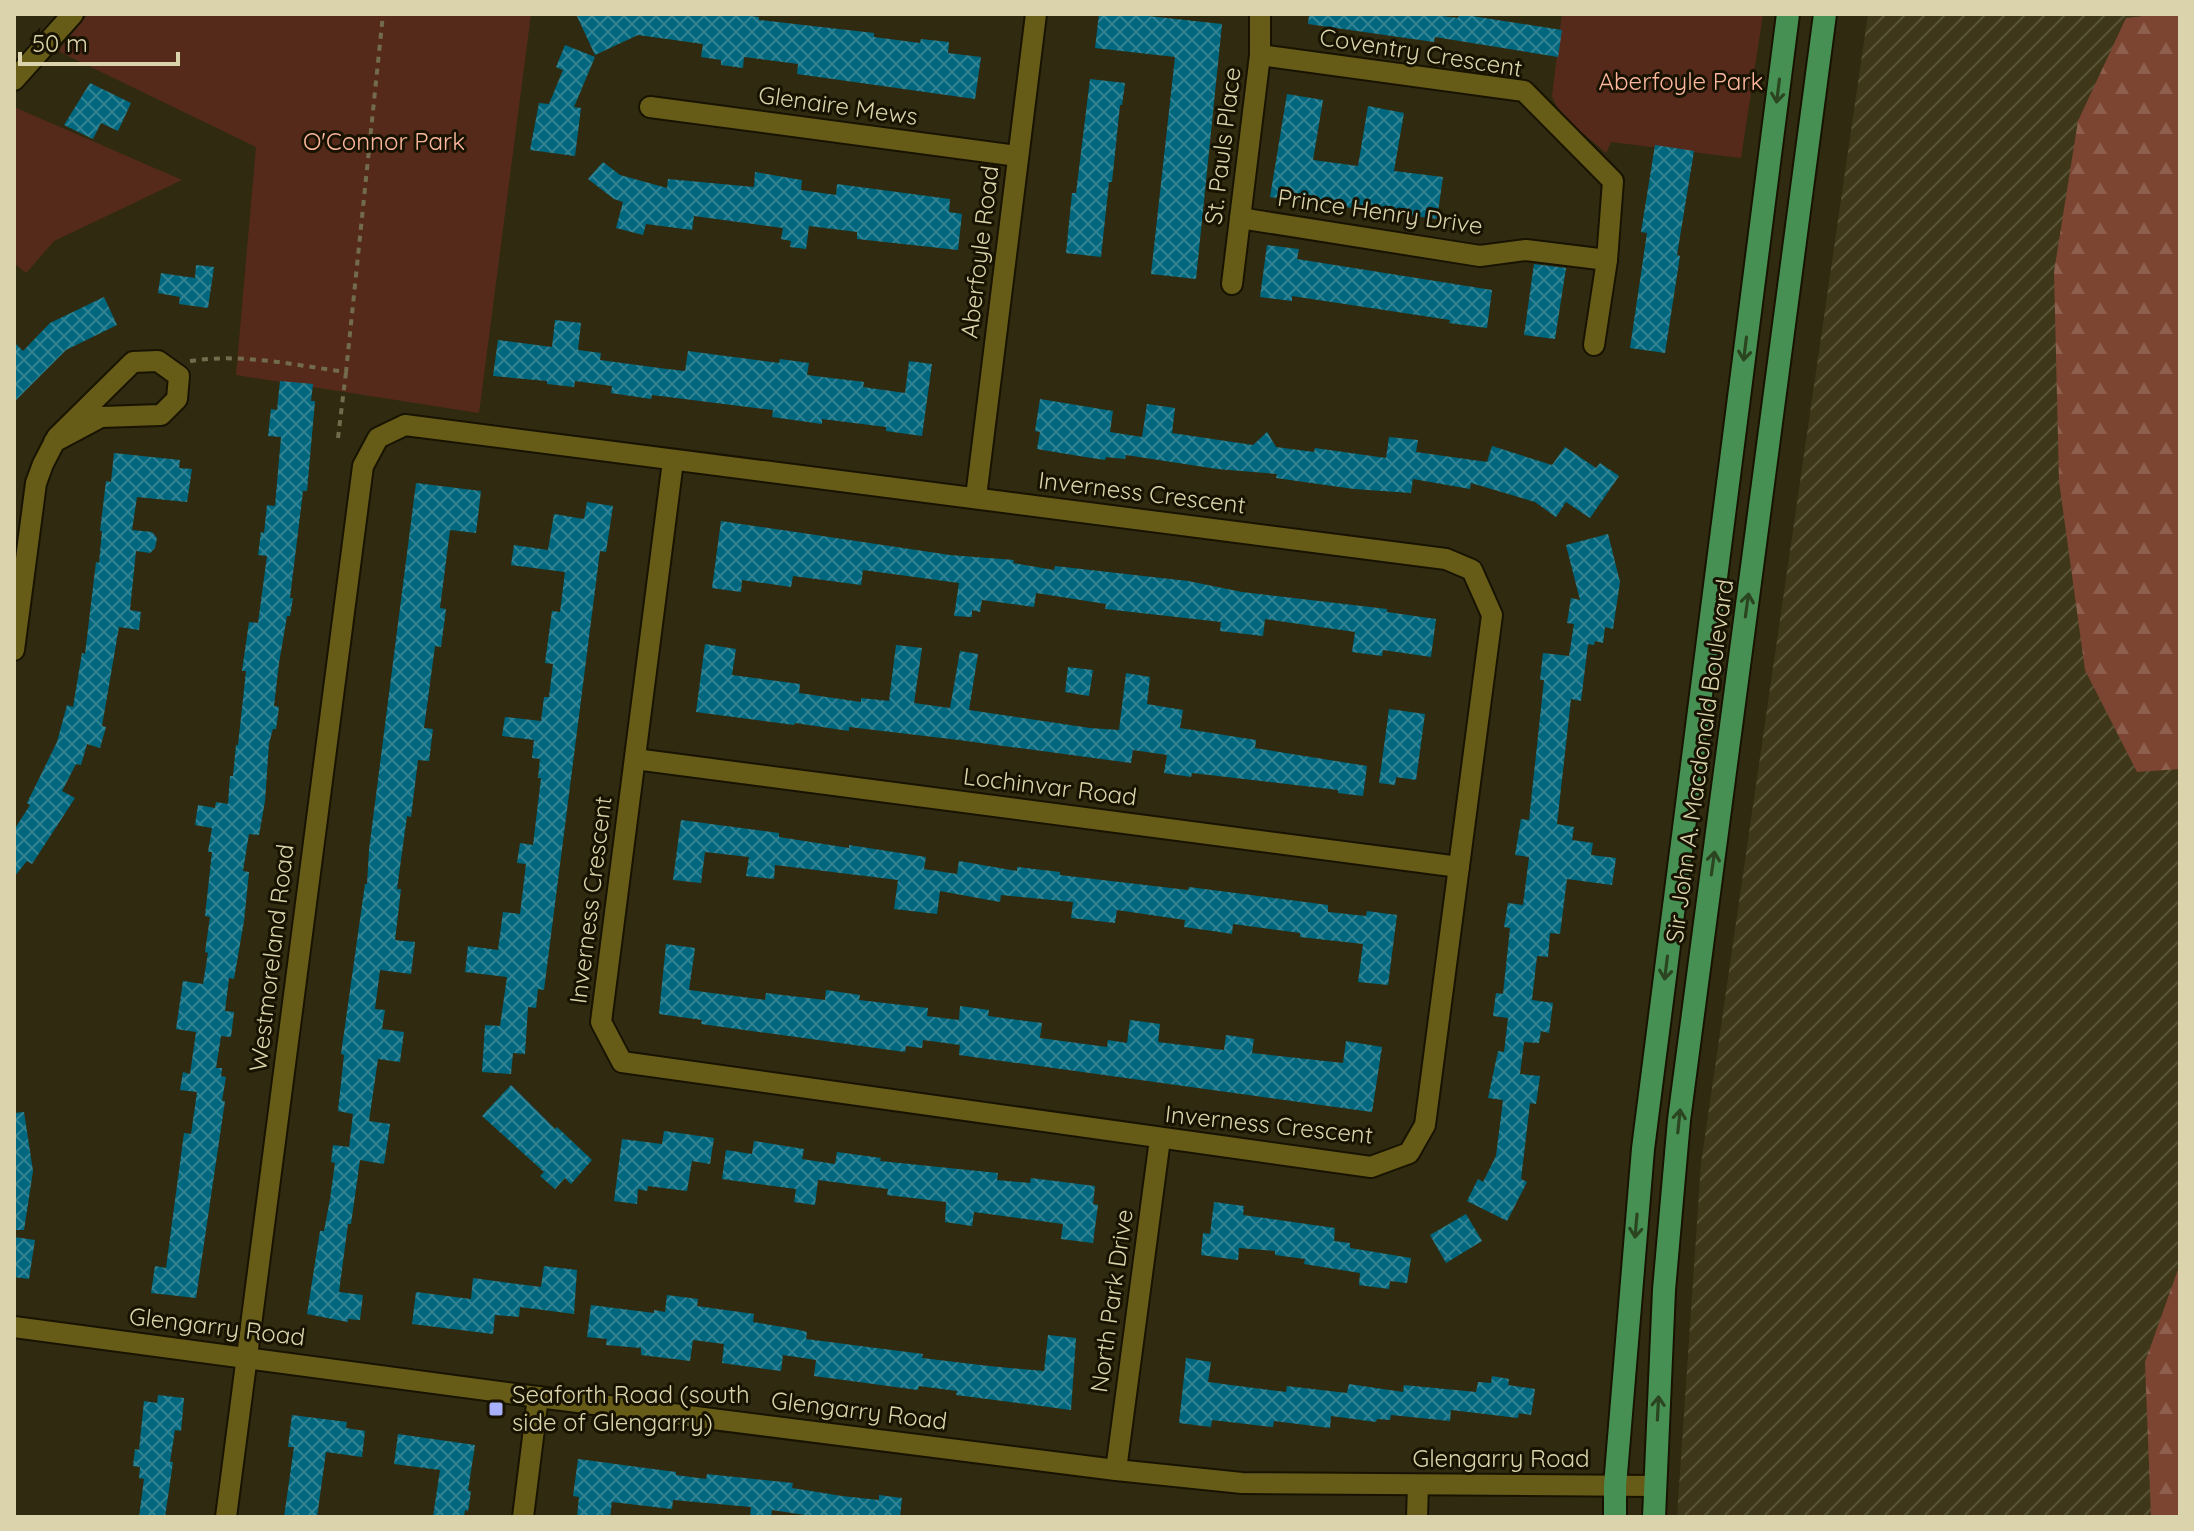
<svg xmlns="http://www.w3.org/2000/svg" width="2194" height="1531" viewBox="0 0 2194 1531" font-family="Quicksand,sans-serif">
<defs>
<pattern id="industrial-furrows" width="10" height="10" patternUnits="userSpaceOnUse" patternTransform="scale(2)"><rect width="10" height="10" fill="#3e3719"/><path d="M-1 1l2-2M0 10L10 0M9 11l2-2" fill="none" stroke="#595338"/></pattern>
<pattern id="forest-firs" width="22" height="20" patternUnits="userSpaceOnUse" patternTransform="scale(2)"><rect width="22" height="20" fill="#7c4532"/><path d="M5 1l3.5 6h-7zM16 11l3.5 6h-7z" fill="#8e5f4d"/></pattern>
<pattern id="building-cross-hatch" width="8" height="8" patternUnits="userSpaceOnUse" patternTransform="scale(2)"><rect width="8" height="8" fill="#00677e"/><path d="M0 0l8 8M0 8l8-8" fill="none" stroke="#318393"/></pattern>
</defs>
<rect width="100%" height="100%" fill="#302b10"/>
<path fill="url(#industrial-furrows)" d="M1868,14h312v1503h-503l24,-353z"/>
<g fill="#562a1b">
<path d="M88,14h443l-52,399 -243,-38 20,-228 -198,-96z"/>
<path d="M1562,14h201l-22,144 -130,-16 -5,11c-17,-16 -46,-34 -54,-57z"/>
<path d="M14,107l168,73 -128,61 -28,32 -12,-10z"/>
</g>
<g fill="url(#forest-firs)">
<path d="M2161,14h19v755l-43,3 -52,-102 -26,-189 -5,-209 24,-151 48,-103z"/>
<path d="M2180,1264v253h-29l-6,-155z"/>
</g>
<g fill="url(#building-cross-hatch)">
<path d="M576,14h158l25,3v3l115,13v4l46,6 1,-4 28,3 -1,11 33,4 -6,42 -178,-25 1,-10 -54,-7 -1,11 -22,-3v-5l-20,-3 2,-13 -65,-9 -43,20z"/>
<path d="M1099,14h31l92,10 -26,255 -45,-5 24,-217 -80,-9z"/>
<path d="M1309,14h117l32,4 1,-4 103,16 -4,27 -123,-20 -1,5 -126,-18z"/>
<path d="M565,45l30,12 -21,50 7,1 -6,48 -45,-6 9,-47 10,1 14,-34 -7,-3z"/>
<path d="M1090,79l35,4 -3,22h-2l-8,77h-3l-8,75 -35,-4 6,-60h4z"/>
<path d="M90,83l41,20 -13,28 -17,-8 -8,16 -29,-14z"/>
<path d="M1287,94l36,6 -10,60 45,6 10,-60 36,7 -10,58 49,6 -6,42 -167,-22z"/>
<path d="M1655,145l39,6 -17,104 3,1 -15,97 -35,-5 17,-115 -6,-1z"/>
<path d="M603,162l17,13 47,13 1,-9 86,8 1,-15 47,8 -1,10 35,5 1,-11 113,15 -1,13 13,2 -4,36 -101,-11v-7l-48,-6 -3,23 -16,-2 1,-6 -10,-2 2,-11 -89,-12 -2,14 -46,-6 -3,11 -27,-7 7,-26 -9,-3 -26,-20z"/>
<path d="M1267,245l32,4 -2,10 195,31 -5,38 -38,-5 1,-3 -158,-24v5l-32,-4z"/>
<path d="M1534,264l32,4 -11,71 -31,-4z"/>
<path d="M196,265l18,2 -6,41 -29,-4 1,-7 -22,-4 3,-20 34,5z"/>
<path d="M104,297l13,28 -51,25 -52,52v-60l9,9 27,-28z"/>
<path d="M555,320l26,3 -3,27 23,3 -1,7 67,9 18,2 3,-20 91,12 1,-4 29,4 -2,12 57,7 -1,5 42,6 4,-32 23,3 -10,72 -36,-5v-4l-64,-8v5l-50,-7 1,-7 -121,-15 -1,4 -40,-6 1,-7 -37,-5 -1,6 -27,-3v-3l-54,-5 5,-36 54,7z"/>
<path d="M280,381l33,3 -2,17h4l-6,67 -2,23h-4l-13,107h3l-3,18h-3l-8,47 -5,43 5,1 -3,22h-3l-4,14 -4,58 -6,34 -10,-1 -6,37 6,1 -5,49 -10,58 -5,-1 -4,33 9,1 -3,25 -10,-1 -5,32h6l-1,8 5,1 -4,24h3l-29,197 -45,-5 4,-27 11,2 18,-135 7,1 6,-42 -17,-2 3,-18 7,2 6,-42 -20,-3 7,-48 20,3 5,-31 -3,-1 5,-35 -5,-1 7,-64h-4l4,-24 -17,-3 3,-20 17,3 1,-6 12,2 2,-28h3l3,-31h2l8,-74h-4l7,-49 9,1 9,-67 -9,-1 3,-23 3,1 3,-28 8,1 6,-69 -13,-1 3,-27 6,1z"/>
<path d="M1040,399l73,12 -3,21 32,5 5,-33 28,4 -3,25 81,12 14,-13 9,15 38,5 1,-4 71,10 3,-21 29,3 -2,12 71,10 5,-16 60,19 13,-18 31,21 4,-5 19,13 -29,42 -24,-16 -10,15 -21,-15 -64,-19 -1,6 -57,-10 -2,14 -57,-4 -78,-11 1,-4 -60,-5 -91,-14 -1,4 -19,-2 -1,3 -26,-4 -42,-7 3,-17 -5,-1z"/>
<path d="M114,453l66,7 -1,8 13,1 -5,33 -50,-5 -5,33 20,2 5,6 -2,10 -5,5 -14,-2 -6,59 11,2 -2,18 -20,-3 -17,99 4,1 -6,21 -13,-4 -6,21 -5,-1 -14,27 13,7 -43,66 -5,-3 -13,16v-47l16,-25 -3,-2 30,-61 10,-37 6,2 9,-54 3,1 11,-92 3,1 3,-32h-2l6,-50 5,1z"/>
<path d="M416,483l65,8 -5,42 -26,-3 -10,78 6,1 -5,38 -6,-1 -11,82 9,1 -4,32 -11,-1 -7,57 -4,-1 -10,73h4l-6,51 20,2 -4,32 -31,-4 -5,39 10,1 -3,19 22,3 -4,30 -22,-3 -9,62 21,3 -6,40 -24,-4 -9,64h-3l-9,68 24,3 -3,25 -12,-1v3l-41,-8 13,-83h4l6,-32 5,-36 -4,-1 2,-17 16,2 4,-33 -15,-3 6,-56 -3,-1 24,-170h2l2,-34z"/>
<path d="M587,502l26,4 -7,46 -6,-1 -56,439 -6,-1 -2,19 -8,-1 -3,47 -12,-1 -2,21 -29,-2 3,-47 15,1 7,-49 -42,-5 3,-26 30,4 5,-38 17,2 6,-50 -9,-1 3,-20 13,2 8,-67h-3l2,-19 -8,-1 2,-18 -32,-4 3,-19 36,4 3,-24h5l4,-33 -8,-1 7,-52 8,1 5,-40 -54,-7 3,-20 34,5 6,-36 30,5z"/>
<path d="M721,521l229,34 64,5 -1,3 41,7 1,-4 133,15 54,11 145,17v3l49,7 -5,38 -48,-7 -1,6 -30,-4 3,-20 -90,-13 -2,17 -43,-5 1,-9 -116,-13 1,-5 -70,-11 -2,14 -52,-7 -2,12 -8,-2v7l-18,-1 5,-33 -96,-13 -2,15 -68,-9 -2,11 -49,-7 -1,12 -29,-4z"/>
<path d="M1608,534l12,48 -7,47 -8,-2 -2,16 -8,-2 -1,4 -6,-1 -7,57 -10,-2 -14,125 17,3 -2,13 21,3 -2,12 25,3 -4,27 -45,-6 -7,55 -10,-1 -2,24 -11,-1 -5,44 21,3 -4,30 -8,-2 -2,12 -15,-1 -4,32 20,2 -4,28 -6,-1 -9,76 6,3 -20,39 -40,-20 11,-22 5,3 13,-26 7,-56 -15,-2 10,-47 6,1 4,-34 -15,-2 3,-23 7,1 7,-66 -6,-1 4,-24 15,2 6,-48 -14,-2 6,-36 8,1 15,-140h-4l3,-27 26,3 5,-32 -7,-1 4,-25 9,2 -14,-55z"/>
<path d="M705,644l31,5 -4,26 68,9 -1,9 62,9v-4l28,3 7,-56 26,3 -8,55 36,5 10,-57 18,3 -9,56 121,18 29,2 7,-57 24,4 -3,27 36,6 -3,18 76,12 -1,8 112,18 -4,30 -25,-3v-3l-146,-17 -1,4 -27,-4 3,-18 -34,-5 -2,13 -172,-23 -110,-13v4l-54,-8 -1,2 -98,-13z"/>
<path d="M1068,667l25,3 -4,26 -24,-4z"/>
<path d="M1389,709l36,5 -9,66 -20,-3 -1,8 -16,-2z"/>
<path d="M681,820l98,13v4l70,11v-3l77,12 -2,12 33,5 2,-13 58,10v-4l43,5v3l128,15 1,-3 139,18v7l38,4 1,-5 30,4 -9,70 -30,-3 5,-38 -63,-7v-4l-67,-9 -1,10 -19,-3 -29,-4 1,-7 -68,-10 -2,13 -44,-5 2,-16 -72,-7 -1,7 -60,-11 -3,23 -43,-5 4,-29 -123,-15 -1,14 -28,-3 3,-19 -44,-5 -4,31 -28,-3z"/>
<path d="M666,944l29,4 -6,42 76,10 1,-7 59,7 1,-10 34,5 -1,5 69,8 -1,8 32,4 1,-14 29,4 -1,6 54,7 -2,15 67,9 1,-7 19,3 3,-23 30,4 -2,18 66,8 2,-15 28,4 -2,14 91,10 3,-22 36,6 -10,65 -413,-57 1,-10 -37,-5 -1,8 -16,-2 -1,6 -204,-28 1,-4 -43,-6z"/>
<path d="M511,1085l44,44 2,-2 35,33 -21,24 -6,-6 -10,11 -15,-13 4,-4 -62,-56z"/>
<path d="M24,1112l9,59 -9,59h-10v-117z"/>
<path d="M664,1131l50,7 -4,26 -18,-3 -5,30 -39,-5 -1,5 -9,-2 -1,15 -23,-3 8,-62 40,5z"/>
<path d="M754,1141l50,8 -2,10 33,5 2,-12 44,6 -1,3 118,12 -1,7 33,3 1,-5 64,8 -2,18 5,1 -5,38 -32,-4 2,-15 -89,-12 -2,14 -27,-4 1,-20 -59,-7 1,-6 -70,-9 -3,25 -21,-3 2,-13 -74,-10 4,-29 26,4z"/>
<path d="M1214,1202l30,4 -1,9 92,13 -1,13 16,2v5l61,10 -4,25 -17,-2 -1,8 -30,-4 1,-12 -56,-9 1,-5 -30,-4v-4l-36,-3 -1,12 -37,-5 2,-22 7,1z"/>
<path d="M1466,1214l16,27 -36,22 -16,-28z"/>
<path d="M14,1237l21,3 -6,39 -15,-2z"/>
<path d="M544,1266l33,4 -3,44 -54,-7 -1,10 -24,-2 -2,19 -81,-10 4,-32 55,7 2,-21 68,9z"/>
<path d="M667,1295l31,4 -1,7 57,8 -1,8 42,7 12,3 -1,7 117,15 -1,4 67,8 55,5 4,-36 28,3 -5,72 -115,-15 1,-4 -38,-5 -1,4 -104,-14 2,-16 -33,-5 -2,16 -59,-8 2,-19 -31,-4 -3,21 -49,-6v-7l-35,-3 1,-6 -20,-2 4,-32 63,8v-3l11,2z"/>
<path d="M1186,1358l25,4 -3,20 78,10 1,-6 60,7 2,-9 54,8 1,-7 72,7 2,-10 13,1 1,-7 17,3 -1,6 27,4 -4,26 -12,-2 -1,5 -67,-8 -1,11 -59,-6 -1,5 -13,-1 -1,3 -45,-6 -1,12 -56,-7 -1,6 -61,-7 -1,7 -32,-4z"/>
<path d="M158,1395l26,3 -3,33 -6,-1 -5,32h3l-8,55h-26l5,-38 -5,-1 1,-11 -7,-1 2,-17 4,1 5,-49 13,2z"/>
<path d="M292,1415l55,7 -1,6 19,3 -3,26 -36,-5 -9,65h-33l10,-70h-6z"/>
<path d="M398,1434l77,11 -7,46h3l-3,20 -3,-1 -1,7h-31l7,-47 -46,-6z"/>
<path d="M578,1459l98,13v3l30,4 1,-5 86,9 -1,5 50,8 37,4v-5l23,3 -2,19h-82l-46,-7 -1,7h-21l1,-10 -78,-7 -1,9 -60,-7 -2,15 -33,-1 2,-19 -6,-1z"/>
</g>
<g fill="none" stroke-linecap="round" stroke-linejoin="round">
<defs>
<g id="minor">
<path d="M1260,55l264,36 89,90 -6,79 -13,85"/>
<path d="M14,80l59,-66"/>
<path d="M650,107l368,49"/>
<path d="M1240,218l240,38 46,-6 81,10"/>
<path d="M1232,284l28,-229v-41"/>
<path d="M976,497l60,-483"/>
<path d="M14,650l22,-167 7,-19 14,-27 76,-75 25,-1 21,15 -2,23 -16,16 -60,2 -47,25"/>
<path d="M635,759l824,108"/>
<path d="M14,1327l524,70 578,73 126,13 412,3"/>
<path d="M1116,1470l44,-331"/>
<path d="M226,1517l137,-1051 15,-28 27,-13 1041,134 26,11 20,45 -67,510 -16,28 -38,14 -749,-105 -21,-40 72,-561"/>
<path d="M523,1517l15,-120"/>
<path d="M1417,1517l1,-32"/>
</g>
<g id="primary">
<path d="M1615,1517v-31l28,-337 145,-1135"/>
<path d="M1654,1517l10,-227 15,-170 146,-1106"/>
</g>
</defs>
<use href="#minor" stroke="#181300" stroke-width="24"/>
<use href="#primary" stroke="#181300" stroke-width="26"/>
<g stroke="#726c4c" stroke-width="4" stroke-dasharray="6 6" stroke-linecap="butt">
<path d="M190,361c52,-8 104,4 156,11l37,-358"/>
<path d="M338,438l8,-66"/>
</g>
<use href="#minor" stroke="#665b17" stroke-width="20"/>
<use href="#primary" stroke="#479053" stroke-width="22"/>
</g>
<defs><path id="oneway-shaft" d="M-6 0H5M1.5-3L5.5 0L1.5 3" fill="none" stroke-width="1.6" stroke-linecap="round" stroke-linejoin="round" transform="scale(2)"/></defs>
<g stroke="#2b4521">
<use href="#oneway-shaft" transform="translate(1778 91) rotate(97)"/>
<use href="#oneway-shaft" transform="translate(1745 349) rotate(97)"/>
<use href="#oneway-shaft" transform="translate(1747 605) rotate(-82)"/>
<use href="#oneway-shaft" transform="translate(1713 863) rotate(-82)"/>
<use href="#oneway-shaft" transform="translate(1666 968) rotate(97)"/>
<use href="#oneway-shaft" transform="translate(1679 1121) rotate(-84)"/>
<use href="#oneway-shaft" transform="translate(1636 1226) rotate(95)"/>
<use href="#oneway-shaft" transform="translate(1658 1408) rotate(-87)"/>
</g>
<rect fill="#a9b0fc" stroke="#181300" stroke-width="3" x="488" y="1401" width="16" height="16" rx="4"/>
<g text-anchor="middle" stroke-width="6" stroke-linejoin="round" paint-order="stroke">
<g font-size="24" fill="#dad3ab" stroke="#181300">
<text transform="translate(1421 53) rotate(9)" y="8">Coventry Crescent</text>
<text transform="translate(838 106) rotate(8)" y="8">Glenaire Mews</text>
<text transform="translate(1223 146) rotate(-83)" y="8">St. Pauls Place</text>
<text transform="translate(1380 212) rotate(8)" y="8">Prince Henry Drive</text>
<text transform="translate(980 252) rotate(-83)" y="8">Aberfoyle Road</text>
<text transform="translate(1142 493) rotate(7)" y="8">Inverness Crescent</text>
<text transform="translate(1700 761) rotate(-82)" y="8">Sir John A. Macdonald Boulevard</text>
<text transform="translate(1050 787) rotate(7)" y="8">Lochinvar Road</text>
<text transform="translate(591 900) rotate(-83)" y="8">Inverness Crescent</text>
<text transform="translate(272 958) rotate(-83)" y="8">Westmoreland Road</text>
<text transform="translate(1269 1125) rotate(6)" y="8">Inverness Crescent</text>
<text transform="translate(1112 1301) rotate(-82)" y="8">North Park Drive</text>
<text transform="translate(217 1327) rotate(7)" y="8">Glengarry Road</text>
<text transform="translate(859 1411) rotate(7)" y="8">Glengarry Road</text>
<text x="1501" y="1467">Glengarry Road</text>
</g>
<g font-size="24" fill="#feb79e" stroke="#181300">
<text x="1681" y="90">Aberfoyle Park</text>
<text x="384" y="150">O'Connor Park</text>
</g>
<g font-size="24" fill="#dad3ab" stroke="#181300" text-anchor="start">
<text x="512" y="1403">Seaforth Road (south<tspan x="512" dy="28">side of Glengarry)</tspan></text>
</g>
</g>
<rect width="2194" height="1531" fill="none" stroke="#dad3ab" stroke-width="32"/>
<path d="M20 52v12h158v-12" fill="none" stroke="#dad3ab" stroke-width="4"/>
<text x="32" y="52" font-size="24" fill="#dad3ab" stroke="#181300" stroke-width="6" paint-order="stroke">50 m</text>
</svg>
